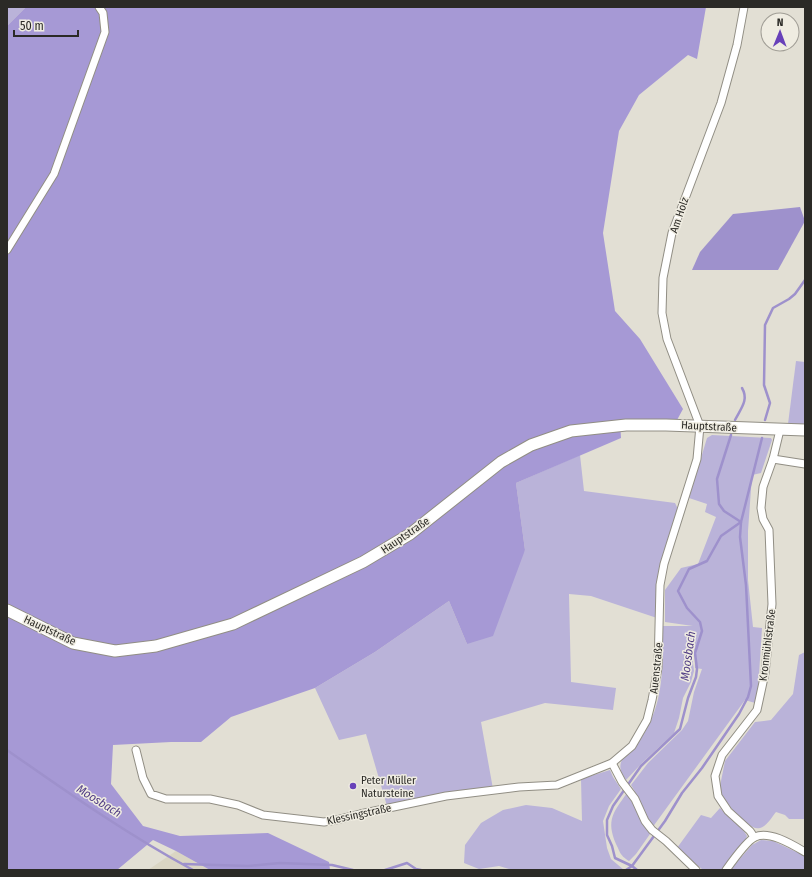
<svg xmlns="http://www.w3.org/2000/svg" width="812" height="877" viewBox="0 0 812 877" font-family="'Fira Sans Condensed',sans-serif">
<rect width="100%" height="100%" fill="#e2dfd4"/>
<path fill="#dad5c3" d="M176,851l34,19h-62z"/>
<g fill="#bab3d9">
<path d="M7,7h19l-19,19z"/>
<path d="M796,361l9,1v62h-17z"/>
<path d="M712,435l59,3 1,2 -11,33 -9,2 -4,56v49l5,47 9,1 -4,62 -3,13 -10,-3 -93,128c-8,-14 -12,-29 -21,-43l17,-22 34,-33 6,-9 6,-29 8,-23 -7,-1 -1,-26 -2,12 2,17 -3,11 -8,16 -4,20 -5,15 -31,29 -17,18c-4,-5 -8,-13 -4,-20 2,-4 7,-8 10,-11 7,-7 12,-14 16,-23 16,-29 15,-67 15,-100h30l-28,-4v-32l16,-22 17,-4 18,-47 -11,-5 2,-8 -18,-6 18,-60z"/>
<path d="M580,455l4,36 91,12 3,6 -21,109 -66,-22 -22,-2 2,88 45,6 -3,22 -68,-7 -64,19 12,67 -106,17 -21,-72 -27,6 -24,-52 60,-36 74,-51 18,43 58,-94 -9,-67z"/>
<path d="M805,652v167h-16l-4,-4 -9,-3c-4,5 -9,14 -16,16 -12,4 -36,-28 -41,-37l6,-30 30,-39 16,-2 22,-26 6,-39z"/>
<path d="M610,770l3,7 8,12 -12,17 -6,15 4,27 4,11 13,11h-111l-14,-4 -20,3 -15,-6 1,-18 16,-22 22,-13 23,-5 26,3 30,13 -1,-42z"/>
<path d="M627,793l23,41 -14,20 -7,7c-9,-6 -8,-7 -13,-17 -10,-24 -3,-31 11,-51z"/>
<path d="M720,808c8,10 21,17 27,28l-2,5 -24,29h-18l-26,-22 24,-33 10,3z"/>
<path d="M761,840l12,1 32,15v14h-75l22,-25z"/>
</g>
<path fill="#a699d5" d="M26,7h680l-9,52 -9,-4 -49,40 -20,36 -16,102 12,78 25,28 43,70 -6,11 -57,1 1,17 -105,45 9,67 -32,86 -26,8 -18,-43 -74,51 -60,36 -84,29 -30,25h-30l-58,3 -2,39 32,42 37,10 88,-3 61,29 1,8h-120l-34,-19 -23,-11 -36,30h-110v-844z"/>
<path fill="#9e91cc" d="M800,207l5,14 -27,49h-86l8,-18 33,-38z"/>
<g fill="none" stroke-linecap="round" stroke-linejoin="round">
<g stroke="#9e91cc" stroke-width="2.5">
<path d="M735,420c6,-12 14,-20 7,-32"/>
<path d="M765,420l5,-17 -6,-18 1,-60 8,-17 16,-9 6,-5 10,-14"/>
<path d="M7,750c60,42 121,85 186,120"/>
<path d="M184,864l64,2 32,-3 52,2 21,5"/>
<path d="M385,870l22,-7 9,6 5,1"/>
<path d="M626,870l6,-4 33,-45 17,-28 20,-25 37,-54 9,-17 3,-11 -5,-101 -6,-48 1,-15 -17,-11 -5,-7 -2,-25 14,-44"/>
<path d="M637,870l-5,-4 -17,-8 -3,-12 -5,-11v-15l6,-14 28,-40 39,-37 8,-31 8,-21 1,-8 -2,-16 7,-22 -2,-9 -13,-14 -9,-17 11,-22 18,-8 14,-25 20,-14 21,-84"/>
</g>
<defs>
<g id="minor">
<path d="M7,250l47,-76 51,-142 -2,-19 -4,-6"/>
<path d="M773,459l32,5"/>
<path d="M136,750l7,28 8,16 15,5h44l28,6 25,10 61,7 12,-2 24,-6 86,-18 73,-9 38,-2 55,-22 20,-17 15,-26 5,-20 6,-32 2,-83 4,-21 33,-105 3,-33 -33,-87 -5,-26 1,-35 9,-45 49,-130 16,-58 7,-38"/>
<path d="M612,763l10,19 13,17 10,22 7,9 14,11 30,29"/>
<path d="M754,837l-4,-6 -22,-20 -10,-15 -3,-20 7,-21 35,-45 8,-37 7,-69 -3,-74 -6,-11 -2,-11 2,-21 10,-28 7,-29"/>
<path d="M726,870c5,-7 22,-30 29,-33 14,-7 38,8 50,15"/>
</g>
<path id="secondary" d="M7,610l66,33 42,8 41,-5 77,-22 130,-62 47,-28 91,-72 30,-17 40,-14 55,-6h40l139,5"/>
</defs>
<use href="#minor" stroke="#918e84" stroke-width="9"/>
<use href="#secondary" stroke="#918e84" stroke-width="13"/>
<use href="#minor" stroke="#fff" stroke-width="7"/>
<use href="#secondary" stroke="#fff" stroke-width="11"/>
</g>
<circle fill="#6841b9" stroke="#efece1" stroke-width="1.5" cx="353" cy="786" r="4"/>
<g text-anchor="middle" stroke-width="3" stroke-linejoin="round" paint-order="stroke">
<g font-size="11" fill="#2b2a26" stroke="#efece1">
<text transform="translate(679 215) rotate(-71)" y="4">Am Holz</text>
<text transform="translate(709 426) rotate(3)" y="4">Hauptstraße</text>
<text transform="translate(405 535) rotate(-34)" y="4">Hauptstraße</text>
<text transform="translate(50 630) rotate(25)" y="4">Hauptstraße</text>
<text transform="translate(767 645) rotate(-83)" y="4">Kronmühlstraße</text>
<text transform="translate(656 668) rotate(-84)" y="4">Auenstraße</text>
<text transform="translate(359 814) rotate(-12)" y="4">Klessingstraße</text>
</g>
<g font-size="11" fill="#2b2a26" stroke="#efece1" text-anchor="start">
<text x="361" y="784">Peter Müller<tspan x="361" dy="13">Natursteine</tspan></text>
</g>
<g font-size="12" font-style="italic" fill="#513d85" stroke="#efece1">
<text transform="translate(688 656) rotate(-82)" y="4">Moosbach</text>
<text transform="translate(99 801) rotate(32)" y="4">Moosbach</text>
</g>
</g>
<rect width="812" height="877" fill="none" stroke="#2b2a26" stroke-width="16"/>
<g transform="translate(780 32) rotate(1)"><circle r="19" fill="#efece1" stroke="#a19e96"/>
<path d="M0-3L7 15L0 10L-7 15Z" fill="#6841b9"/>
<text y="-6" font-size="11" font-weight="bold" text-anchor="middle" fill="#2b2a26">N</text>
</g>
<path d="M14 30v6h64v-6" fill="none" stroke="#2b2a26" stroke-width="2"/>
<text x="20" y="30" font-size="12" fill="#2b2a26" stroke="#efece1" stroke-width="3" paint-order="stroke">50 m</text>
</svg>
